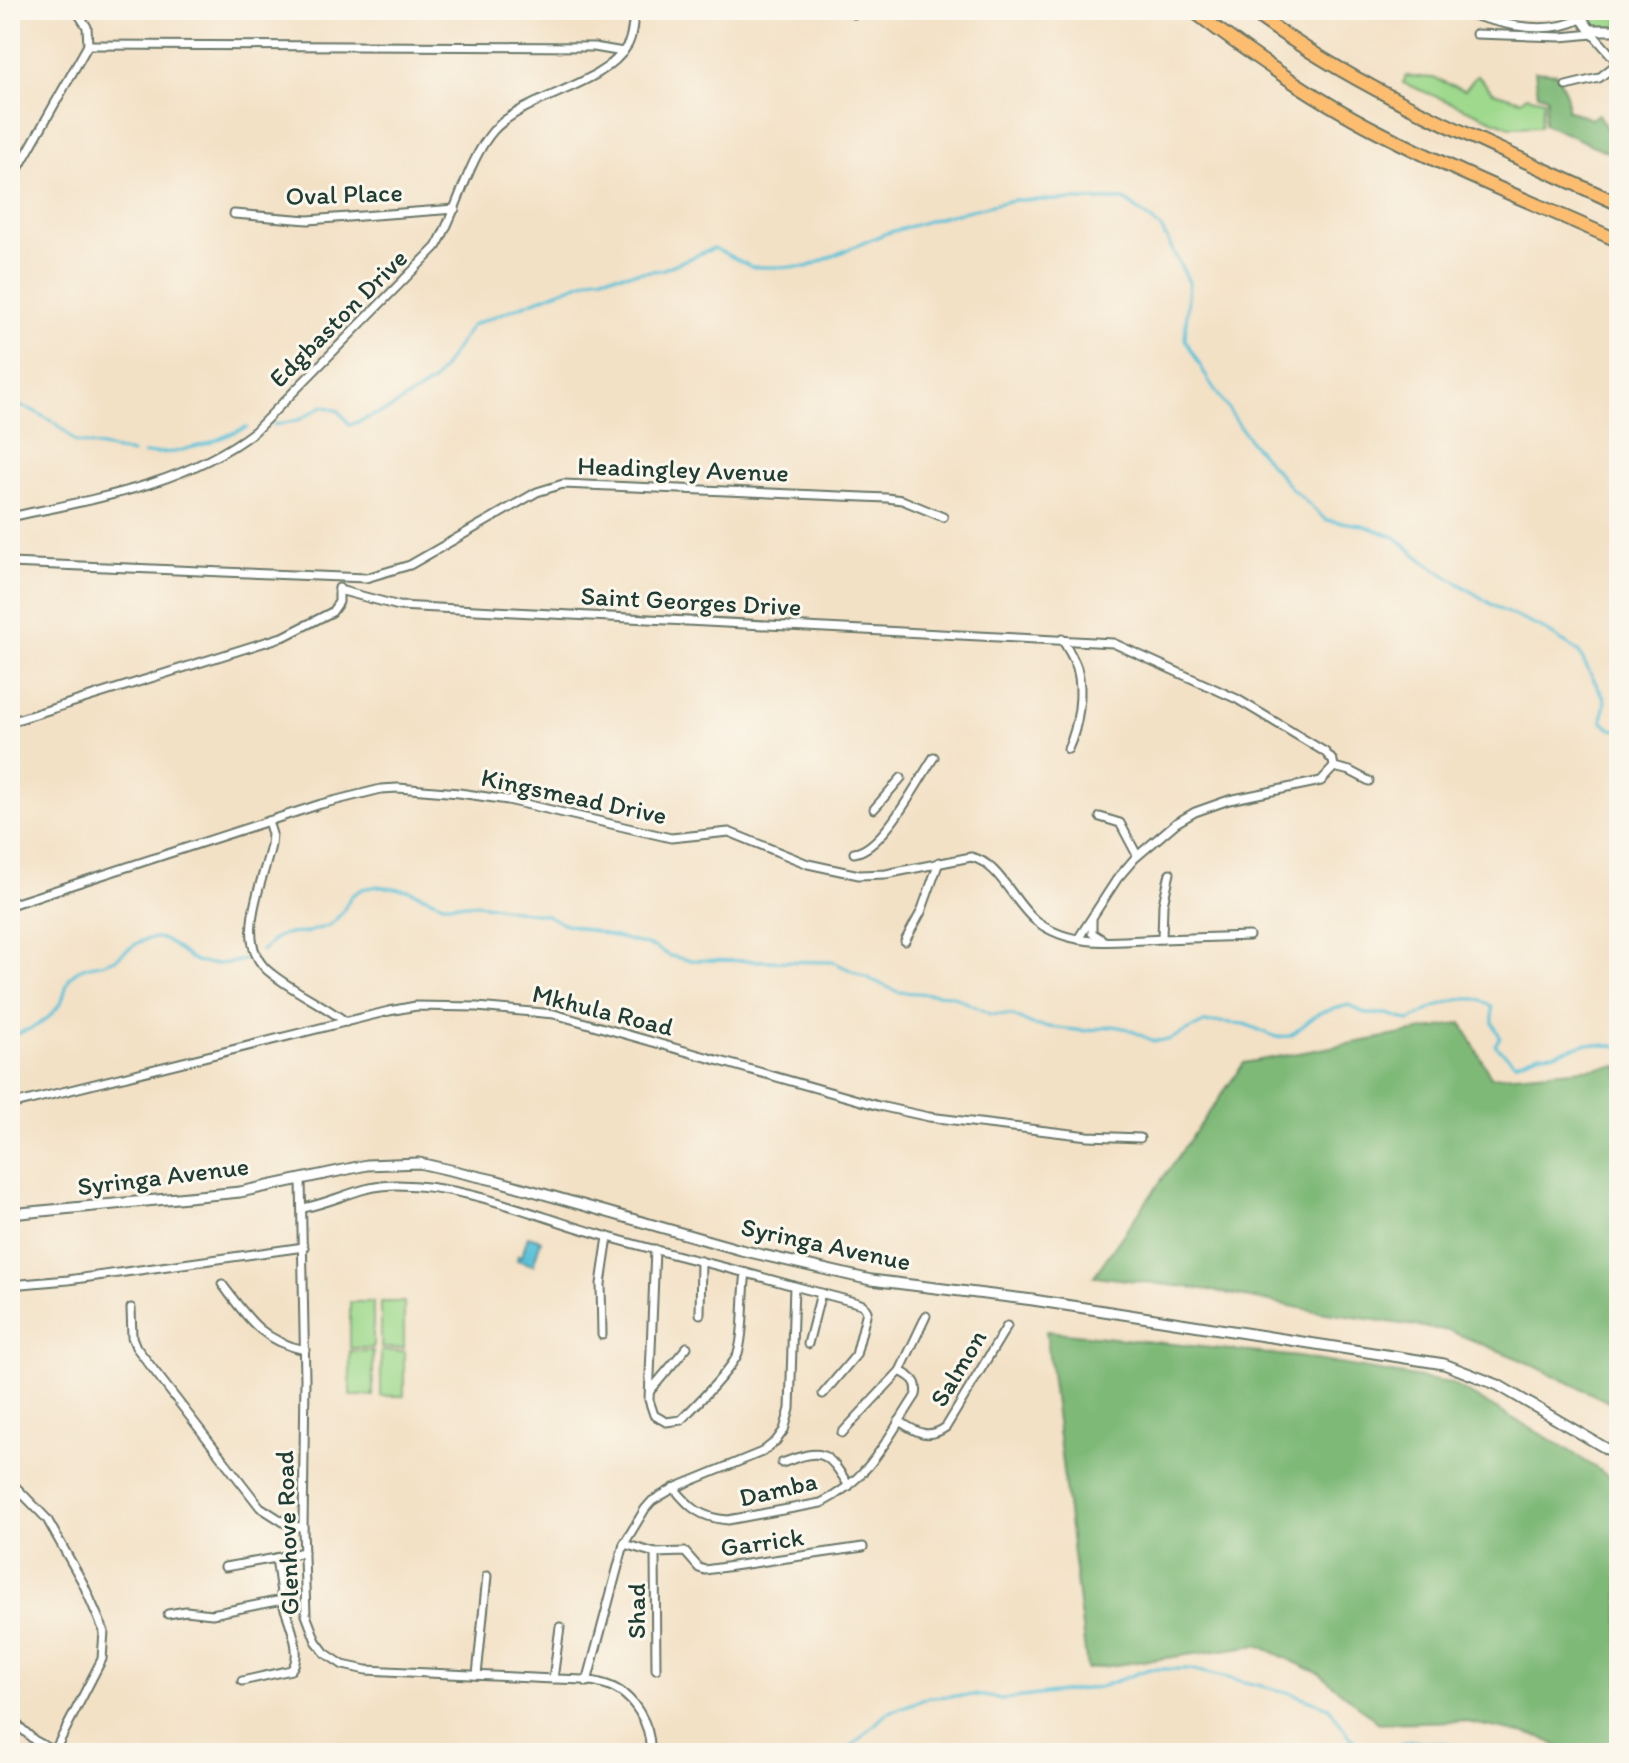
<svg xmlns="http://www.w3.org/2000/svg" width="1629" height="1763" viewBox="0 0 1629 1763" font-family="Itim,sans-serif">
<rect width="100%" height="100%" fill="#fbf7ec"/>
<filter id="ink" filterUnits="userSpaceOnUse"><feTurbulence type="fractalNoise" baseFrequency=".0125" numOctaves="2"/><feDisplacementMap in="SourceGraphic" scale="16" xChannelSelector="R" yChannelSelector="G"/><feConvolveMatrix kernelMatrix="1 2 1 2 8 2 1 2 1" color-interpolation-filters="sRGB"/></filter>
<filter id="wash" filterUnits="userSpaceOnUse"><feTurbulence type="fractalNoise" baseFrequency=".006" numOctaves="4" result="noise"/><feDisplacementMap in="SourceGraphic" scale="32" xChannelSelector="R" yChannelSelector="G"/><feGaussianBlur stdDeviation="1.8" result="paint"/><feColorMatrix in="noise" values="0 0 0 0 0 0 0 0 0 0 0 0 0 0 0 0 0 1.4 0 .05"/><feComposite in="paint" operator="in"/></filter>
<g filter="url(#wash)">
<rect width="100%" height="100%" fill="#f3e1c6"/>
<g fill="#9fd98d" stroke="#5f8b60" stroke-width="2">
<path d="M1578,10h41v18l-29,1z"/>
<path d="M1477,75l16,17 28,8 6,-4 17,4 -4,26 -30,1 -107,-44 3,-7 27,2 32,12z"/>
<rect x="350" y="1302" width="23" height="46"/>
<rect x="381" y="1302" width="23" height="46"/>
<rect x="350" y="1351" width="23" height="45"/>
<rect x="381" y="1351" width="23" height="45"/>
</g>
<g fill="#7fb978" stroke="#4f7b56" stroke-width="2">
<path d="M1535,71l22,2 10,24v13l24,9 7,-5 21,36v7l-75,-33 3,-27 -9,-3z"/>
<path d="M1462,1023l29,54 128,-11v341l-95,-46 -74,-30 -130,-19 -110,-22 -116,-14 150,-213z"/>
<path d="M1046,1331l252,26 152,26 112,63 57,37v270h-50l-28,-16 -79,-16 -83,2 -59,-49 -62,-29 -171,24z"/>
</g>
<path fill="#5ac1d8" stroke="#3c7f86" stroke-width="2" d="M528,1236l13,4 -8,25 -16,-5 1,-5 4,1z"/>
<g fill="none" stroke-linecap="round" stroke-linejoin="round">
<g stroke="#5ac1d8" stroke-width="3">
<path d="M10,402l24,9 23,13 19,18 56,11"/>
<path d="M274,425l25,-5 24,-14 16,5 11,14 40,-16 44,-28 38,-56 124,-48 65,-7 53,-22 38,19h55l77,-33 61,-18 68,-16h112l36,28 28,54 -4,57 24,42 41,60 42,48 34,31 36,5 33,12 33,27 71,45 42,19 37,23 27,49 -3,21 9,8 8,1"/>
<path d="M143,454l32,-2 34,-9 38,-16"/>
<path d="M262,951l12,-12 10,-5 21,-1 25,-8 12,-12 9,-17 11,-7 16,-3 31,4 34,14h36l67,11 16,8 92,24 16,9 19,4 144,2 65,30 53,3 39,19 22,1 20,10 53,6 29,-5 14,3 25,12 15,-1 36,-17 14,-1 27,2 31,13 14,-1 29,-23 30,-8 17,9h21l23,7c20,-13 61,-34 82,-14l1,16 7,14 -5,8 20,18 24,-9 16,-1 30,-9 34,2"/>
<path d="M10,1036c23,-7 42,-15 53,-38 3,-8 3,-16 9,-23 11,-12 31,-8 45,-17 8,-6 15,-13 25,-17 26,-11 33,12 54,20 13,5 37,3 49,-2"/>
<path d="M845,1753l42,-40 43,-16 47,-2 25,4 13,-1 85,-11 49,-18h41l101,24 38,14 18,26 12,13 19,5 33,-10 36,2 49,10"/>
</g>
</g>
</g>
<g filter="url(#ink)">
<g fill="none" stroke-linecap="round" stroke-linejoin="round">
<defs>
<g id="minor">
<path d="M852,10l2,4"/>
<path d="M1456,10c38,12 87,28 125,9"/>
<path d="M1591,32l28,32"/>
<path d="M1476,34l85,3 32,-3"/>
<path d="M88,45l506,2 29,5"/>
<path d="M1566,86l33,-8 19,-15"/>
<path d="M10,183l78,-138 -1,-18 -11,-17"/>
<path d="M234,214l74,6 147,-11"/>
<path d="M10,517c84,-18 175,-32 245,-86l181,-184c21,-35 32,-87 57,-116 32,-36 110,-44 134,-85 6,-10 6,-24 7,-36"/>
<path d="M10,563l356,15 44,-13 127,-73 26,-8 324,14 15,2 41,17"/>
<path d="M339,590l60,16 714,37 124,56 88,53 8,9 1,6"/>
<path d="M1062,639c5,9 12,19 15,29 7,24 1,59 -9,81"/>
<path d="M10,722l275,-86 47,-24 7,-10v-14"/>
<path d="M1334,767l16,4 19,10"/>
<path d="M874,809l27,-31"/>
<path d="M1100,817l20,6 17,32"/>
<path d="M268,821l4,13 -1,11c-8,39 -40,100 1,129 23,18 50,30 74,48"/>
<path d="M854,853c29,-3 64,-72 80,-96"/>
<path d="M10,905l311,-101 60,-15 17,-1 61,5 49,7 163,38 58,-6 79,32 51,11 27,-1 85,-17c29,6 42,46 65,64 36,28 83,20 126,18 29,-1 58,-2 87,-3"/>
<path d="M1092,919v14l11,7"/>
<path d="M1078,939l39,-60 18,-21 41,-35 19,-11 34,-12 92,-19 13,-14"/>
<path d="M1162,939l1,-35 7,-31"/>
<path d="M905,941l16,-29 18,-50"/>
<path d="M10,1105l379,-94 27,-5 61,1 77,7 325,92 50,11 159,19 52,2"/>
<path d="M301,1180l4,199 -2,149 3,87 10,26 9,12 18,12 23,5c56,3 111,5 167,8 23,2 51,-1 74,7 27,9 45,41 43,68"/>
<path d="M303,1208c35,-7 57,-23 94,-23 70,0 141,32 208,51 62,18 126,32 189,50"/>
<path d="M655,1249l-6,151 5,15 12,7 15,-2c13,-13 52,-52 57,-67 7,-21 4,-56 8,-80"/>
<path d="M222,1284c25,33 39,57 83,66"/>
<path d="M10,1285l58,-5 236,-33"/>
<path d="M131,1308l1,29 4,10 124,160 25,16 18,5"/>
<path d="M700,1314l1,-53"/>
<path d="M602,1335l-1,-51 7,-47"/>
<path d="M808,1344l13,-51"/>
<path d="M900,1371l26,-55"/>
<path d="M650,1391l37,-44"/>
<path d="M899,1421c17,11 29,19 47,6l61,-101"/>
<path d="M782,1463c41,-15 44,-13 67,23"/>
<path d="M10,1481l37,38 36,64 21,48 -2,28 -48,93"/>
<path d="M674,1488c16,20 27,30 54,32l93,-17c49,-24 66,-64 95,-108 3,-14 -5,-18 -16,-24l-58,62"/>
<path d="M624,1544l31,9 30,-1 14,16 6,2 158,-23"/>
<path d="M655,1553l1,116"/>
<path d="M225,1567l51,-9"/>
<path d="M168,1614l18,-3 26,3 70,-14 -6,-42 28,-6"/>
<path d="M477,1675l10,-99"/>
<path d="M553,1679l7,-52"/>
<path d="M242,1681l49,-11c14,-16 -4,-52 -9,-70"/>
<path d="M587,1682l37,-138 21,-35 7,-8 22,-13 88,-36 14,-11 8,-11 6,-21 4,-123 64,17 5,2 4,6 -11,44 -33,39"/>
<path d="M10,1718l24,22 22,12"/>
</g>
<g id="tertiary">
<path d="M1576,10l14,20h29"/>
<path d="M10,1214l230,-22 127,-27 52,-2 79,18 243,69 130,30 162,20 411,64 54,21 121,71"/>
</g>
<g id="motorway">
<path d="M1192,10c59,45 122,89 189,123 77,40 158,72 238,108"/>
<path d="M1250,10c112,84 243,135 369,194"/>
</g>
</defs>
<use href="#minor" stroke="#697667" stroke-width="11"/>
<use href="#tertiary" stroke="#697667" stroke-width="13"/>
<use href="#motorway" stroke="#697667" stroke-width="16"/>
<use href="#minor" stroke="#fff" stroke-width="7"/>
<use href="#tertiary" stroke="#fff" stroke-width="9"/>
<use href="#motorway" stroke="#fcbd6f" stroke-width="12"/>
</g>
</g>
<g text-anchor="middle" stroke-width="6" stroke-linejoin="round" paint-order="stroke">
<g font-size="26" fill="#1f3d34" stroke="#fbf7ec">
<text transform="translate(344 194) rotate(-2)" y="9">Oval Place</text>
<text transform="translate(338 318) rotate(-45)" y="9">Edgbaston Drive</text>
<text transform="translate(683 469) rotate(2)" y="9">Headingley Avenue</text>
<text transform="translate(691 601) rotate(3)" y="9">Saint Georges Drive</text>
<text transform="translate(574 796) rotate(12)" y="9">Kingsmead Drive</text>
<text transform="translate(603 1010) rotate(14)" y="9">Mkhula Road</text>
<text transform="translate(163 1176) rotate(-7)" y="9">Syringa Avenue</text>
<text transform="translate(826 1244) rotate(12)" y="9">Syringa Avenue</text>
<text transform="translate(958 1368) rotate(-59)" y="9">Salmon</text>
<text transform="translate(778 1489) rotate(-13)" y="9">Damba</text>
<text transform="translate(287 1533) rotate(-92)" y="9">Glenhove Road</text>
<text transform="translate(762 1542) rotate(-8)" y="9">Garrick</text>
<text transform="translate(636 1611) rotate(-90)" y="9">Shad</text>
</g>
</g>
<rect width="1629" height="1763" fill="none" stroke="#fbf7ec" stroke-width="40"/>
</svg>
